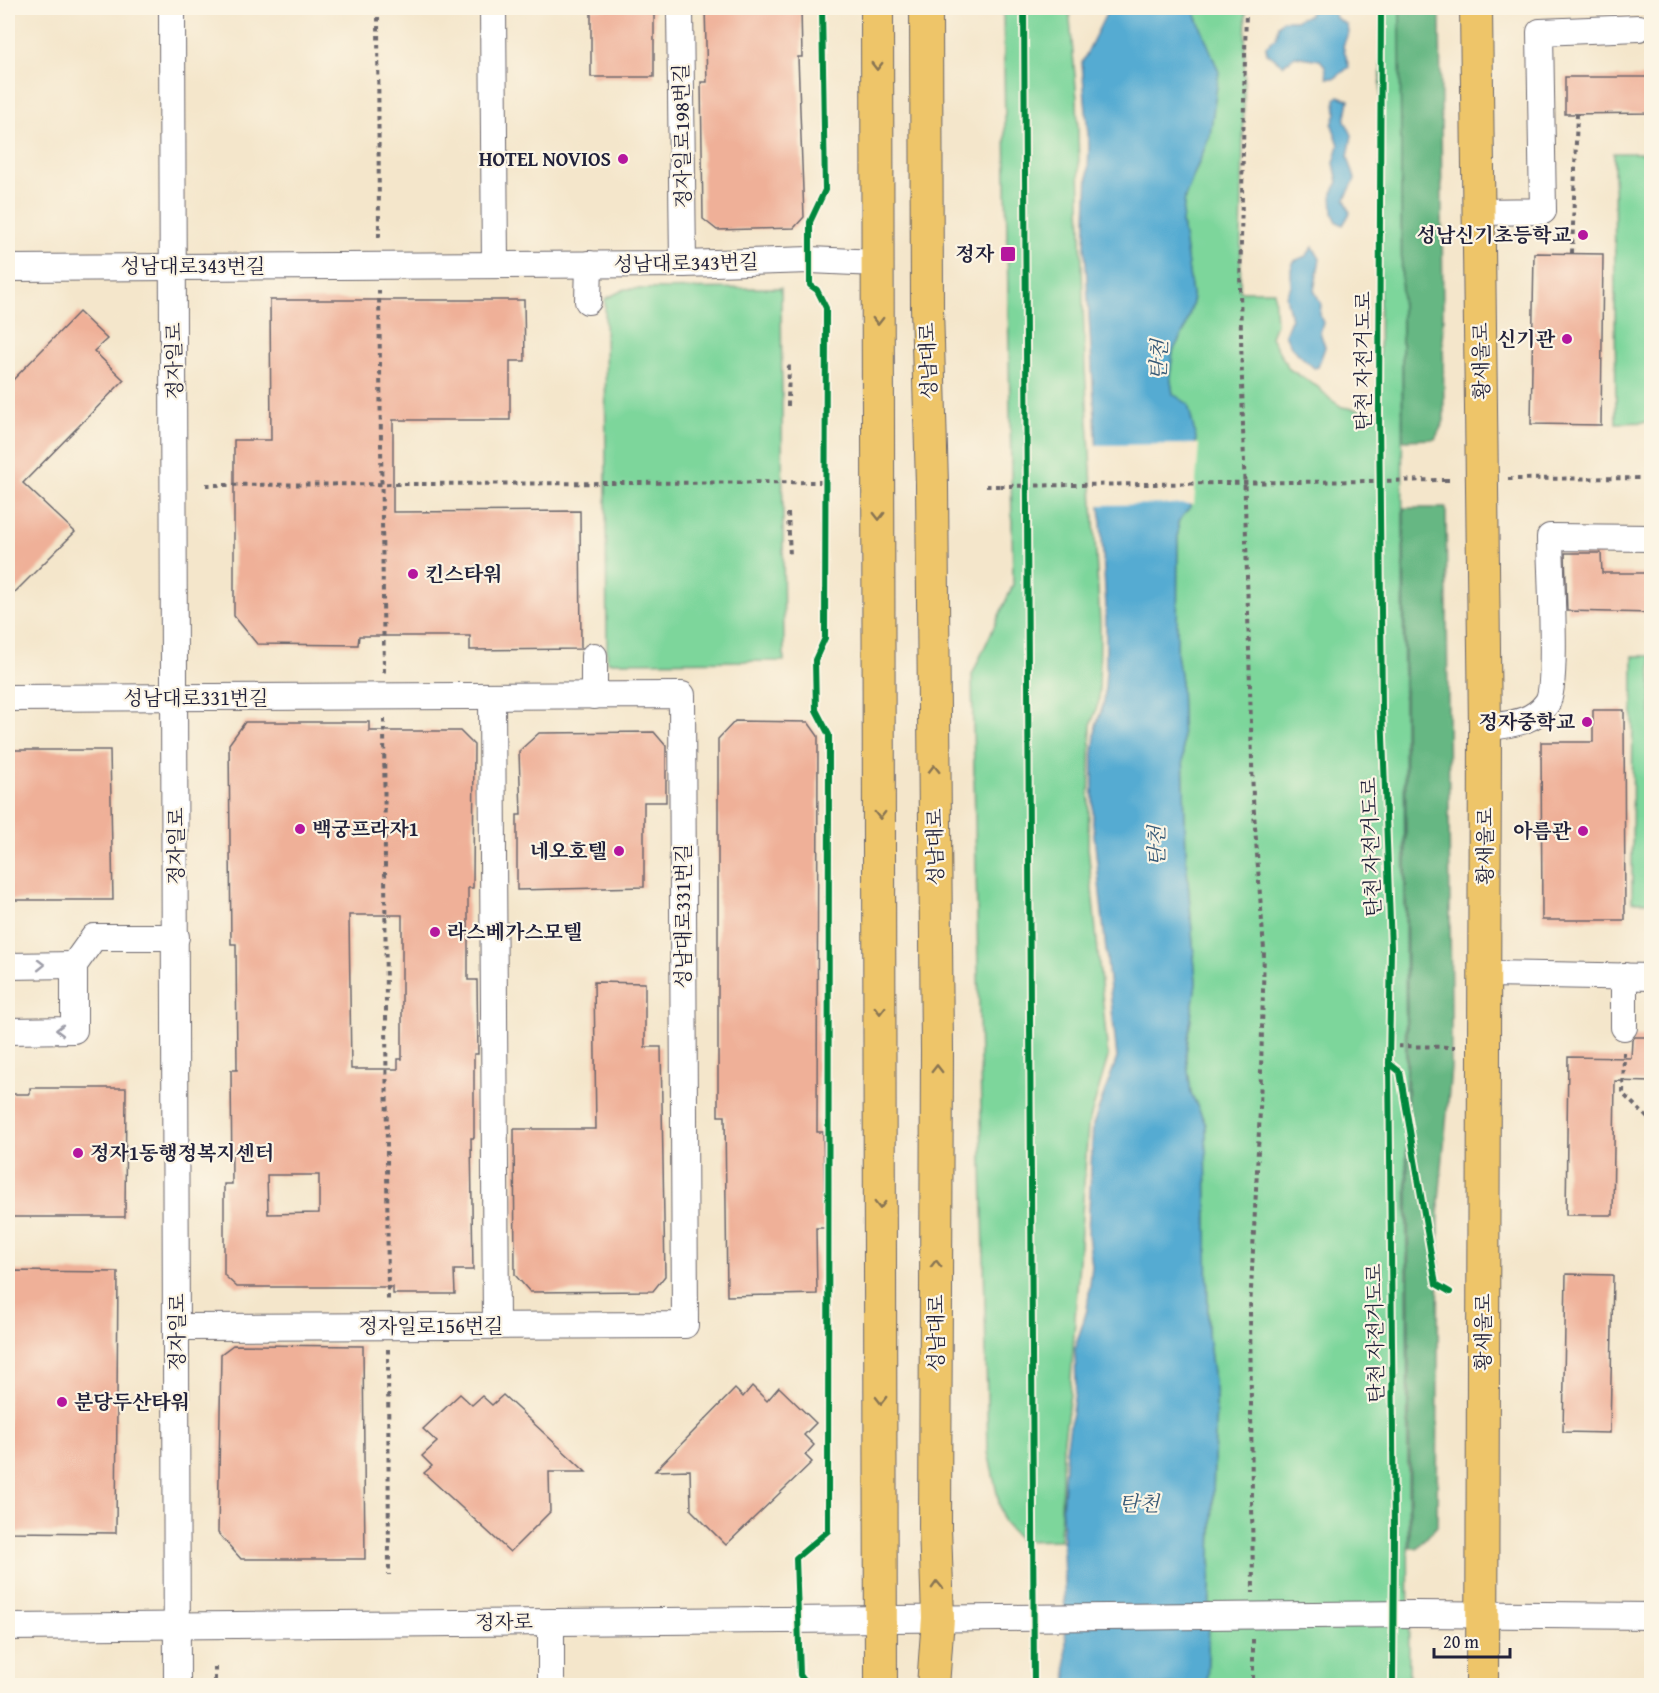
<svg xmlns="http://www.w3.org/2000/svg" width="1659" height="1693" viewBox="0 0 1659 1693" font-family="'Gentium Book Plus','Noto Serif KR',serif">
<rect width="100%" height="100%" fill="#fcf5e5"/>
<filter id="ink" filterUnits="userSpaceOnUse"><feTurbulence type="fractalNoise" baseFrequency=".0167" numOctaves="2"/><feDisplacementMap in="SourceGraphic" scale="12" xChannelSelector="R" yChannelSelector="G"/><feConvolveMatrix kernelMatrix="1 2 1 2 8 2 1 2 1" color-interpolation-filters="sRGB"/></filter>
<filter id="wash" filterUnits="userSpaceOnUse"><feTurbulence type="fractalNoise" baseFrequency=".008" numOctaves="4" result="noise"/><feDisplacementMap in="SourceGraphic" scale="24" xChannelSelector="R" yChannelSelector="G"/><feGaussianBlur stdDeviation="1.35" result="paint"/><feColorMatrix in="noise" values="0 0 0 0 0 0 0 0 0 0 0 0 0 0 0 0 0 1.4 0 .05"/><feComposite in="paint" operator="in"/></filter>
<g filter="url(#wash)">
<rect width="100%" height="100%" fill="#f4e6cb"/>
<g fill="#7dd69b" stroke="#507c6b" stroke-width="1.5">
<path d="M1003,8h66l8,91 8,269 15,256 -1,77 -8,24 -3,122 20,210 -20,69 -18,268 -7,53 -3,93 -39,1 -18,-20 -15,-69 -16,-777 41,-90z"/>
<path d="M1193,8h53l-6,283h34l2,33 -5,13 18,32 29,18 12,12 12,8 37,6 2,-405h19l9,1677h-202l9,-287 -8,-64 -2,-209 -15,-32 -5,-39 10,-72 -10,-126 -5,-174 -4,-28 1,-132 12,-16 -20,-131 3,-24 12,-22 8,-27 -11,-80 3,-25 25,-62 -6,-98z"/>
<path d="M1614,153h37v269l-35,1z"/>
<path d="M781,288l3,373 -177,1 -2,-363 20,-10z"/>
<path d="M1633,656h18v246h-19z"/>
</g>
<g fill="#66b783" stroke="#446c5f" stroke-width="1.5">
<path d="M1400,8h40l4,413 -9,18 -32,1z"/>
<path d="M1404,508h42l5,504v56l-12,133 -2,325 -20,22h-7z"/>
</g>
<g fill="#55abd2" stroke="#3c6686" stroke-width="1.5">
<path d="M1109,8h84l26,64 -9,63 -25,62 -3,25 11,80 -8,27 -12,22 -3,24 3,19 15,10 8,34 -6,69 -12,15 -1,132 4,28 5,174 10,126 -10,72 5,39 15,32 2,209 8,64 -9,287 -140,1 -5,-175 4,-59 10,-67 -1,-37 12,-38 5,-44 -4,-32 5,-109 24,-67 -24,-234v-69l3,-29 8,-24 2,-31v-65l-21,-359 4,-100 -7,-84z"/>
<path d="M1312,8h21l3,10 11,7 1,8 -5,13 6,21 -14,11h-8l-2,-12 -5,-6 -25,-4 -12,9 -16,-12 -1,-7 10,-9 2,-12 5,-5h13l13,-5z"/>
<path d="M1339,96l10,4 -4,21 7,14 -4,22 7,22 -10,20 5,14 -7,12 -6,-3 -4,-9 -1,-20 6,-11 -4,-19 5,-18 -7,-20 4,-12 -1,-14z"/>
<path d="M1313,247l7,12 -6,31 7,14 -1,11 3,8 -3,9 5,15 -7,20 -4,1 -22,-20 -7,-14 6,-15 -5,-23 5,-10v-17l3,-8 12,-5z"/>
</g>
<path fill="#f4e6cb" d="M1199,444l-5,60 -98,1 -4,-60z"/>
<g id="blocks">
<g fill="#efb098" fill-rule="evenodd">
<path d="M705,8h96l1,49h-4l6,160 -10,11 -77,2 -14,-11 -2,-137h6z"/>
<rect x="591" y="9" width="63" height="68"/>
<path d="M1565,77h87v36l-87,1z"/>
<path d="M1534,253l69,1 -2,171 -70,-1z"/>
<path d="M270,300h254l1,61h-15v59h-117v92l187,-1 1,138 -111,1v-14h-111l-1,9 -101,-1 -23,-28v-176h37z"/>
<path d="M79,312l28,27 -13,12 30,29 -101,103 52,49 -67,67v-214z"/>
<path d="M1565,553h36l1,20h50v40l-85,-2z"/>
<path d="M1593,710h31l1,210h-83l-1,-178h52z"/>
<path d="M735,721l73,1 10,14 -1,396h6l2,96h-9l1,66 -90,2 -2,-180h-7v-377z"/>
<path d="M245,722h124v9h91l14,14 -1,143h-5v92h9l1,74h-4v84h-3l2,132h-19l1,24h-62v-7h-156l-13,-12v-91h8l-1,-114h6l-1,-126h-5l-2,-200zM349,915h53v144h-4v10h-47zM267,1175h52v38l-51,1z"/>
<path d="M654,732l12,14v56h-22v85l-127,3v-75h4l-2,-64 20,-18z"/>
<path d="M8,750h102l3,150h-105z"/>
<path d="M594,982l51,1v64h16l4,229 -12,15 -123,1 -15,-17 -1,-146h82z"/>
<path d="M1635,1037h17v45l-37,-1 -2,134h-47l2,-158 63,1 1,-18z"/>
<path d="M30,1088h96l-1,129h-117v-123h22z"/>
<path d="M8,1271l110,1 -2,261 -108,-1z"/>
<path d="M1566,1274l47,1 -3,158 -47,-1z"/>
<path d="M233,1345l130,1 2,213h-124l-23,-26 3,-179z"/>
<path d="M752,1386l15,15 12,-14 37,36 -12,12 10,10 -9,10 7,7 -86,83 -35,-35 -1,-40 -35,1 80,-82 8,8z"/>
<path d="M460,1394l12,11 10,-9 10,9 11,-10 83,77h-37l1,40 -40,40 -86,-79 8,-7 -10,-10 15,-14 -14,-13z"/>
</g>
</g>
</g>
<g filter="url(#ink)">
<use href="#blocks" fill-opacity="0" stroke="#6c676d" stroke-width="1.5"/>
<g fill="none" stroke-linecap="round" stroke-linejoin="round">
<defs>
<g id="minor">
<path d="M172,8l5,1678"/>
<path d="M493,8l2,257"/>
<path d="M680,8l3,256"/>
<path d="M1479,212l64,-1 -3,-179 99,-4"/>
<path d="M8,268l675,-4 127,-4 67,3"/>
<path d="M588,301l1,-37"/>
<path d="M594,656v40"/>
<path d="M8,698l674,-3 3,630 -508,2"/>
<path d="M492,698l4,628"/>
<path d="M1485,728c23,-4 47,-4 62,-25 11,-16 3,-138 3,-166l102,1"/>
<path d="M8,966l66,-1"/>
<path d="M1486,974l166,3"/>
<path d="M1624,976v51"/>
<path d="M8,1031l66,-1v-65l20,-28h82"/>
<path d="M1415,1614l237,2"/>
<path d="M551,1622v64"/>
<path d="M8,1627l993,-9"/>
</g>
<g id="major">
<path d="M877,8l4,1678"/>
<path d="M926,8l1,300 5,177 5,566 -2,476 3,91 -5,68"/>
<path d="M1476,8l9,720 -3,958"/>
</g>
</defs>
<use href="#minor" stroke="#6c676d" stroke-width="28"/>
<use href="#major" stroke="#6c676d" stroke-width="34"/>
<g stroke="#6c676d" stroke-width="4" stroke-dasharray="4.5 4.5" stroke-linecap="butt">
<path d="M378,8l1,233"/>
<path d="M1246,8l-6,280 3,139 10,372 11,151 -4,160 -10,200 3,283"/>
<path d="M1572,253l5,-139"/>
<path d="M379,290l5,383"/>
<path d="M788,406l1,-44"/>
<path d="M1508,479l144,-1"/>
<path d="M1445,480h4"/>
<path d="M206,485l620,-3"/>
<path d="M986,486h14"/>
<path d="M788,513l2,43"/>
<path d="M384,719l4,584"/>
<path d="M1389,1046l66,1"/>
<path d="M1624,1052l-1,42 29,28"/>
<path d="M388,1349l1,226"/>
<path d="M1253,1639v47"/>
<path d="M215,1667v19"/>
</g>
<use href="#minor" stroke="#fff" stroke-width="26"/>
<use href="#major" stroke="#eec569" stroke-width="32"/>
<defs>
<path id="minor-bridge" d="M1001,1618l414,-4"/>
</defs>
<use href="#minor-bridge" stroke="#6c676d" stroke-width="28" stroke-linecap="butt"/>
<path stroke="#6c676d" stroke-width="4" stroke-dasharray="4.5 4.5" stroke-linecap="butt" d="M1000,486l445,-6"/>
<use href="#minor-bridge" stroke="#fff" stroke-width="26"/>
<defs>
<g id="cycleway">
<path d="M1024,8l10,1678"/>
<path d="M1381,8l-2,405 3,297 9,238 -2,115 5,468 -1,155"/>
<path d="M1389,1063l11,9 36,212 14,8"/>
<path d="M808,1686l-8,-11 -4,-117 32,-27 1,-796 -13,-25 -1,-50 10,-22 1,-330 -9,-18 -7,-5v-63l15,-32 -3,-182"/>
</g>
</defs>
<use href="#cycleway" stroke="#fcf5e5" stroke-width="10"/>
<use href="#cycleway" stroke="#00873e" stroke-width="6"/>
</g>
<defs><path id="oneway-chevron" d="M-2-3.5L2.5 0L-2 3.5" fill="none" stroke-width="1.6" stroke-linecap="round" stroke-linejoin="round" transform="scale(1.5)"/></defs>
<g stroke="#887452">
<use href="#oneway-chevron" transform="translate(877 66) rotate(90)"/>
<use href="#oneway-chevron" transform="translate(878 321) rotate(90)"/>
<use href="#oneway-chevron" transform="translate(879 516) rotate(90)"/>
<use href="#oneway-chevron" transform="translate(934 769) rotate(-91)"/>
<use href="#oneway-chevron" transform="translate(880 815) rotate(90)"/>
<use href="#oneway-chevron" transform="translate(880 1010) rotate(90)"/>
<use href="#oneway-chevron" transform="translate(937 1069) rotate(-90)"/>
<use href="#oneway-chevron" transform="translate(880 1205) rotate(90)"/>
<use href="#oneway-chevron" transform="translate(936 1264) rotate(-90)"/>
<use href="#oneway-chevron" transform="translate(881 1400) rotate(90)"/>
<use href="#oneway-chevron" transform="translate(937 1585) rotate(-92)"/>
</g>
<g stroke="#9c9ca7">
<use href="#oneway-chevron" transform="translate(41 965) rotate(-1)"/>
<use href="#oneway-chevron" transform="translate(60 1030) rotate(180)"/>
</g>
</g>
<g fill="#b5179e" stroke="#fcf5e5" stroke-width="2">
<circle cx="623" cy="159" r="6"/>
<circle cx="1583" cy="235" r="6"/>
<rect x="1000" y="246" width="16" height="16" rx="3"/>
<circle cx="1567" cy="339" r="6"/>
<circle cx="413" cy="574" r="6"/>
<circle cx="1587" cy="722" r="6"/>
<circle cx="300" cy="829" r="6"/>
<circle cx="1583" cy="831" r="6"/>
<circle cx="619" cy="851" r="6"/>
<circle cx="435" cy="932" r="6"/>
<circle cx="78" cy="1153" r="6"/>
<circle cx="62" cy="1402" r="6"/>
</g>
<g text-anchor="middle" stroke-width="4.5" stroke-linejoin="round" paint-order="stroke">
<g font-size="20" fill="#22223b" stroke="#fcf5e5">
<text transform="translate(682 136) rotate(-91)" y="7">정자일로198번길</text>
<text transform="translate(686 263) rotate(-1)" y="7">성남대로343번길</text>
<text x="193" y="273">성남대로343번길</text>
<text transform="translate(174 361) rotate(-91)" y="7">정자일로</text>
<text transform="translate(928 361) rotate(-92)" y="7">성남대로</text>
<text transform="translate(1363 361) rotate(-90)" y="7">탄천 자전거도로</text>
<text transform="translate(1481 361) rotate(-91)" y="7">황새울로</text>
<text x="196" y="705">성남대로331번길</text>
<text transform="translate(176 846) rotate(-90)" y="7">정자일로</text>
<text transform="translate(1485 846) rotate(-90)" y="7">황새울로</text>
<text transform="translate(935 847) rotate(-91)" y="7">성남대로</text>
<text transform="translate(1371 847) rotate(-92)" y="7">탄천 자전거도로</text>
<text transform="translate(683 916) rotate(-90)" y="7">성남대로331번길</text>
<text x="431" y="1333">정자일로156번길</text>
<text transform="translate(177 1332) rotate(-90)" y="7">정자일로</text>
<text transform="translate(1483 1332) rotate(-90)" y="7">황새울로</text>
<text transform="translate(936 1333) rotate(-90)" y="7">성남대로</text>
<text transform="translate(1375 1333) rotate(-91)" y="7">탄천 자전거도로</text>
<text transform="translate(504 1622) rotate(-1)" y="7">정자로</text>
</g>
<g font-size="20" font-weight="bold" fill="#22223b" stroke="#fcf5e5" text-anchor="end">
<text x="611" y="166">HOTEL NOVIOS</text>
<text x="1571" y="242">성남신기초등학교</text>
<text x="994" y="261">정자</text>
<text x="1555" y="346">신기관</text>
<text x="425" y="581" text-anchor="start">킨스타워</text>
<text x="1575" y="729">정자중학교</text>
<text x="312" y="836" text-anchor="start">백궁프라자1</text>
<text x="1571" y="838">아름관</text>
<text x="607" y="858">네오호텔</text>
<text x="447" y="939" text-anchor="start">라스베가스모텔</text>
<text x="90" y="1160" text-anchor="start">정자1동행정복지센터</text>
<text x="74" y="1409" text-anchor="start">분당두산타워</text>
</g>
<g font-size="21" font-style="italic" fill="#365977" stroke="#fcf5e5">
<text transform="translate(1159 360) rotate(-87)" y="7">탄천</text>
<text transform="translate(1157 846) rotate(-90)" y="7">탄천</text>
<text x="1139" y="1511">탄천</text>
</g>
</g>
<rect width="1659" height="1693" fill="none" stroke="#fcf5e5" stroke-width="30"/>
<path d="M1434 1648v9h76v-9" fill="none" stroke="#22223b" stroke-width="3"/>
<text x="1443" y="1648" font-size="18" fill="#22223b" stroke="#fcf5e5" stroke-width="4.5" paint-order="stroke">20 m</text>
</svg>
